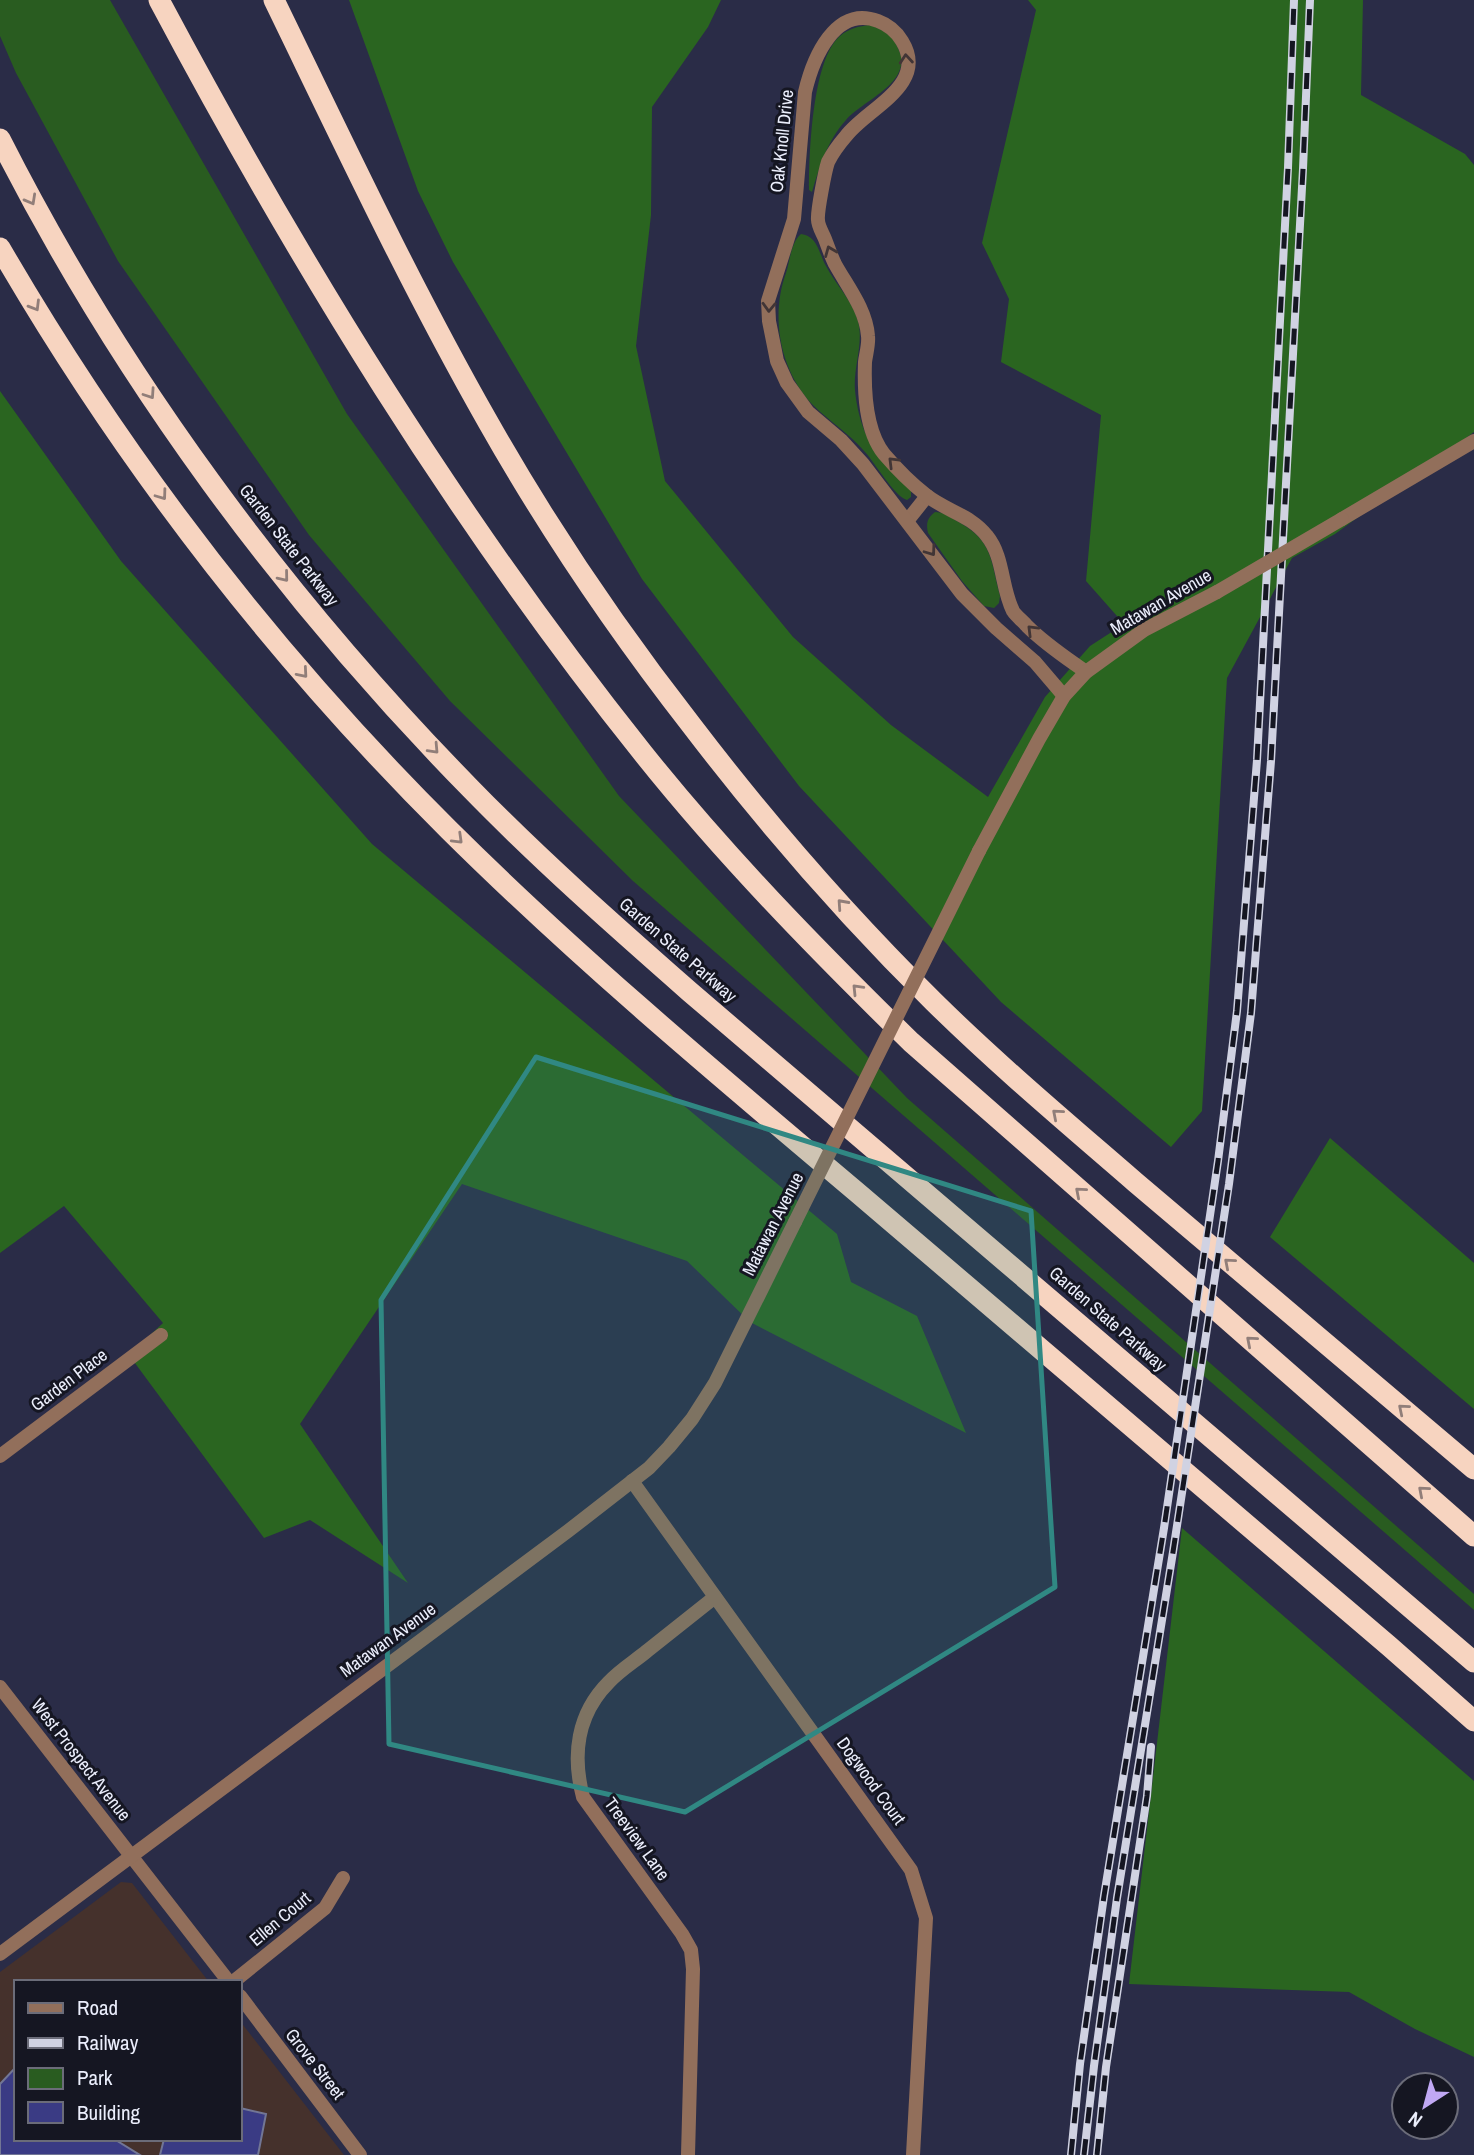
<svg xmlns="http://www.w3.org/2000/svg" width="1474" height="2155" viewBox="0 0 1474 2155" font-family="'Archivo Narrow',sans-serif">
<rect width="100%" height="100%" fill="#2a2c47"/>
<path fill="#45312c" d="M121,1882l11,1 77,99h-193v157h224v-118l104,134h-344v-183z"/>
<g fill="#295c20">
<path d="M0,0h110l237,414 272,382 288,302 567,496v16l-841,-729 -183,-180 -141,-166 -191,-274 -102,-188 -16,-37z"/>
<path d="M870,25c16,6 24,11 30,28 10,31 -38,48 -54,67 -19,21 -26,46 -34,72l-3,-2c0,-35 3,-130 31,-154 8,-7 19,-10 30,-11z"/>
<path d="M801,234c17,2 18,20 25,32 10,19 26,34 32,55 6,22 -5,47 -3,69 1,12 4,26 8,37 7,22 33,45 48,63v7l-4,3c-12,-3 -32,-37 -42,-48 -15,-18 -36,-31 -52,-47 -33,-34 -43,-88 -27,-132 4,-12 5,-31 15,-39z"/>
<path d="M935,512c8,0 14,4 20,8 38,20 35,38 45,76l-1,7 -5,5 -10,-2 -22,-25 -34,-48c-2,-10 -1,-15 7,-21z"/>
</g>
<g fill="#2a6520">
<path d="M349,0h372l-13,27 -56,80 -1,108 -15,131 29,135 128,156 98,88 97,72 57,-100 45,-51 34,-22 -38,-43 15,-166 -100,-53 8,-63 -27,-56 54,-233 -8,-10h335l-2,95 104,59 9,11v267l-139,102 -43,24 -65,120 -25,433 -31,36 -170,-145 -202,-216 -157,-207 -189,-317 -35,-71z"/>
<path d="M0,391l121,170 251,283 465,390 14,48 66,34 49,117 -216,-111 -63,-61 -225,-77 -162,240 108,159 -98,-63 -46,18 -135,-183 34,-32 -99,-117 -64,47z"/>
<path d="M1330,1138l144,125v146l-204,-172z"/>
<path d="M1182,1528l292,253v276l-59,-28 -66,-37 -220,-8z"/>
</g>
<g fill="#3a3b84" stroke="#727695" stroke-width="2">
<path d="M16,2067v72h98l26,16h-140v-71z"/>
<path d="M240,2108l26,6 -8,41h-98l4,-16h76z"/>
</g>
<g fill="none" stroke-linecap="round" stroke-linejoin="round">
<g stroke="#926f5b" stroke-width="14">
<path d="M908,520l19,-24"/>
<path d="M1064,696l-29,-34 -39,-34 -34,-34 -99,-130 -22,-24 -33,-28 -21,-29 -10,-22 -8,-40 -1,-20 26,-82 11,-127c8,-34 30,-87 73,-71 11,4 18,10 24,20 27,44 -35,67 -56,95 -6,7 -14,18 -18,26 -3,9 -11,50 -10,58 0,6 5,14 7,19 3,8 6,17 10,25 12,22 31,45 33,72 1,8 -2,18 -3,26 -1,29 0,68 19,92 12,14 28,30 42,41 20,16 45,20 61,41 17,21 14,51 26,75 3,5 10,10 14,15 18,18 38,31 59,46"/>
<path d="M0,1456l161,-121"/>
<path d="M632,1481l279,389 15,48 -13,237"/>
<path d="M0,1687l229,295"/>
<path d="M233,1982l92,-74 18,-30"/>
<path d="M240,1996l120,159"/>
<path d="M688,2155l5,-186 -2,-19 -9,-16 -99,-137c-11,-42 -6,-83 26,-115 11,-12 26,-21 38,-31 23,-18 45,-36 68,-54"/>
</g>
<g stroke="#926f5b" stroke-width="14">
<path d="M1342,519l132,-78"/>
<path d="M979,851l60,-112 25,-43 22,-24 58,-42 73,-38"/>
<path d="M0,1954l568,-423 81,-63 20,-21 23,-28 23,-36 80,-161"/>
</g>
<g stroke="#f7d4c0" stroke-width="21">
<path d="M159,0c140,263 297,519 483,752 82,103 175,198 269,290l563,494"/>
<path d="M274,0c69,142 136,285 214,422 60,106 129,208 204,304 74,97 155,190 242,276 64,63 133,121 201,180 113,96 226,191 339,287"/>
<path d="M0,139c121,239 283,458 470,649 70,72 145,138 220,204l784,670"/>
<path d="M0,248c123,212 275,409 449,582 132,131 275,250 417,370 174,149 348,298 523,446l85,75"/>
</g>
<defs>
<g id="rail">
<path d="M1071,2155l9,-91 24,-168 60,-368 54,-367 19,-150 20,-251 31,-592 6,-168"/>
<path d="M1084,2155l10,-89 23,-168 56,-346 56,-368 22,-171 20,-252 32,-592 7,-169"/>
<path d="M1097,2155l9,-88 41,-271 4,-49"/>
</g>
</defs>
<use href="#rail" stroke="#d0d2e2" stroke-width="8"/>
<use href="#rail" stroke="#151622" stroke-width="5" stroke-dasharray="16" stroke-linecap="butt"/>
<g stroke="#926f5b" stroke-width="14">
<path d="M1217,592l125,-73"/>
<path d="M795,1222l184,-371"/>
</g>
</g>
<defs><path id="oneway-chevron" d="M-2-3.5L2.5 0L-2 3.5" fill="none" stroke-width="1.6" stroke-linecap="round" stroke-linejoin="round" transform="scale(1.75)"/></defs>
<g stroke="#413536">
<use href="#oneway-chevron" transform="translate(906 59) rotate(-95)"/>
<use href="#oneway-chevron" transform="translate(830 251) rotate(-112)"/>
<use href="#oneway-chevron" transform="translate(769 307) rotate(92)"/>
<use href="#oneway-chevron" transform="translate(893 462) rotate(-135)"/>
<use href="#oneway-chevron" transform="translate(931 551) rotate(54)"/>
<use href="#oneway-chevron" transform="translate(1032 630) rotate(-135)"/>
</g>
<g stroke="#917e79">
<use href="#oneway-chevron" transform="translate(31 200) rotate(61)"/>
<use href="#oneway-chevron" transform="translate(35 306) rotate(59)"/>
<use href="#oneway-chevron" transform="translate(150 394) rotate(56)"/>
<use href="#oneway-chevron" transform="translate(162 495) rotate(54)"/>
<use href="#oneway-chevron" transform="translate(284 577) rotate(51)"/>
<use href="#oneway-chevron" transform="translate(303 673) rotate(49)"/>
<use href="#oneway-chevron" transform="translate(434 749) rotate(47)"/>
<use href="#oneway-chevron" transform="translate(458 839) rotate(44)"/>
<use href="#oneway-chevron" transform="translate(842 904) rotate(-132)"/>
<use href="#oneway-chevron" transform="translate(857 989) rotate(-134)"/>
<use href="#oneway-chevron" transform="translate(1057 1114) rotate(-139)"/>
<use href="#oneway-chevron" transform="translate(1080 1192) rotate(-139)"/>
<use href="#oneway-chevron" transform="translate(1229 1263) rotate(-139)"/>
<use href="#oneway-chevron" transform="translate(1251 1341) rotate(-139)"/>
<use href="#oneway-chevron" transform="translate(1403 1409) rotate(-140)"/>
<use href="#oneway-chevron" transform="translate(1423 1491) rotate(-139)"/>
</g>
<path fill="#308883" fill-opacity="0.2" stroke="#308883" stroke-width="5" stroke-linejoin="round" d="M536,1057l495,154 24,376 -370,225 -296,-68 -8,-444z"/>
<g text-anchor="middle" stroke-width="6" stroke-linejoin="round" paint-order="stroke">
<g font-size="18" fill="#ebeefc" stroke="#151622">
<text transform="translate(782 141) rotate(-84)" y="6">Oak Knoll Drive</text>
<text transform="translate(289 545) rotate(52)" y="6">Garden State Parkway</text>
<text transform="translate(1161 602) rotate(-30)" y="6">Matawan Avenue</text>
<text transform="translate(678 950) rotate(41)" y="6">Garden State Parkway</text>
<text transform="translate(773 1224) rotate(-63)" y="6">Matawan Avenue</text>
<text transform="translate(1108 1319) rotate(41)" y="6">Garden State Parkway</text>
<text transform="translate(69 1380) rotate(-37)" y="6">Garden Place</text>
<text transform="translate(388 1640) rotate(-36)" y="6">Matawan Avenue</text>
<text transform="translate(81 1760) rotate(52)" y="6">West Prospect Avenue</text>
<text transform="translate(871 1781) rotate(54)" y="6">Dogwood Court</text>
<text transform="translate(637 1839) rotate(54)" y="6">Treeview Lane</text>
<text transform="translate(280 1919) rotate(-40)" y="6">Ellen Court</text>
<text transform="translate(315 2064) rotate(52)" y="6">Grove Street</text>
</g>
</g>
<rect x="14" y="1980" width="228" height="161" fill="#151622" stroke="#6b6c79" stroke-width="2"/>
<rect x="28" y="2003" width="35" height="10" fill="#926f5b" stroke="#6b6c79" stroke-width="2"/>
<text x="77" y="2015" font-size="21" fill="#ebeefc">Road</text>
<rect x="28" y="2038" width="35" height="10" fill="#d0d2e2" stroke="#6b6c79" stroke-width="2"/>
<text x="77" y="2050" font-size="21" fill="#ebeefc">Railway</text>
<rect x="28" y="2068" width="35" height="21" fill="#295c20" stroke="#6b6c79" stroke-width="2"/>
<text x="77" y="2085" font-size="21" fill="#ebeefc">Park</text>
<rect x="28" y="2102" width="35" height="21" fill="#3a3b84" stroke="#6b6c79" stroke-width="2"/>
<text x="77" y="2120" font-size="21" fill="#ebeefc">Building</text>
<g transform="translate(1425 2106) rotate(216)"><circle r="33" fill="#151622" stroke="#6b6c79" stroke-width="2"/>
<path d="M0-5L12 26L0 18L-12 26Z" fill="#c0a8f4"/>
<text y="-10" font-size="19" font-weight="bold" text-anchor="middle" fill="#ebeefc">N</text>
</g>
</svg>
